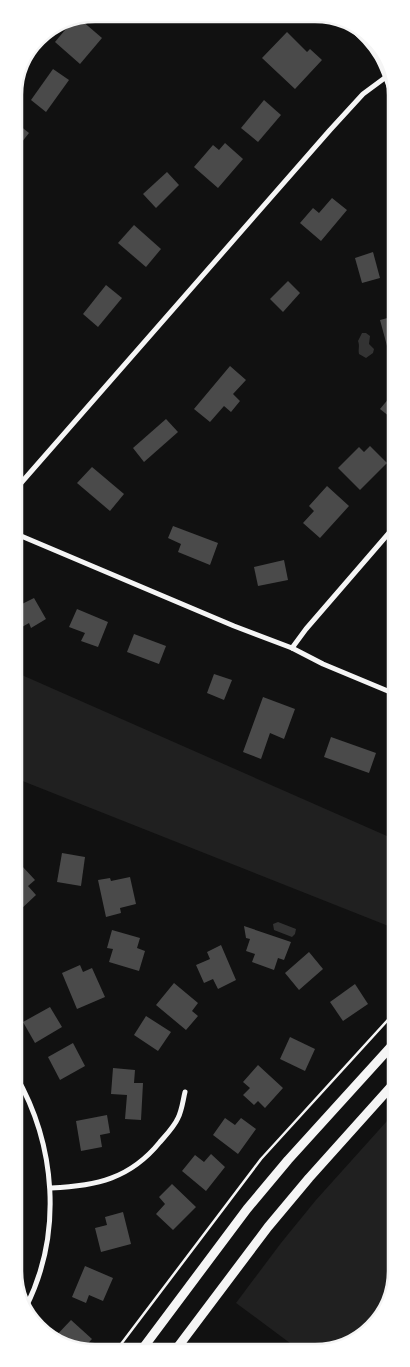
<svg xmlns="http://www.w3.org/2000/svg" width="410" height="1367" viewBox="0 0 410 1367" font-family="Cabin,sans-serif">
<rect width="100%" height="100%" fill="#111"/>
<g fill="#202020">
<path d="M15,672l381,168v89l-381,-151z"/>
<path d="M396,1111v166l-20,49 -46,26h-28l-66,-49 45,-60 35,-43z"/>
</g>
<g fill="#333">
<path d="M362,333h4l4,3 -1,8 5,5 -1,4 -7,5 -7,-4c-1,-5 1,-8 -1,-13z"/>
<path d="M278,922l18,7 -1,5 -3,3 -18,-7 -1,-6z"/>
</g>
<g fill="#4a4a4a">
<path d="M81,20l21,18 -22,26 -25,-22 15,-18z"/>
<path d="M287,32l20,20 3,-3 12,11 -27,29 -33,-31z"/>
<path d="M53,69l16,11 -23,32 -15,-12z"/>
<path d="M264,100l17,15 -23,27 -17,-14z"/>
<path d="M14,121l15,12 -15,19z"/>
<path d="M225,143l18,16 -25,29 -24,-21 19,-22 6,5z"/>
<path d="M167,172l12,13 -23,23 -13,-14z"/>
<path d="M332,198l15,12 -26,31 -21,-18 13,-15 6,5z"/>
<path d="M14,220l9,9 -9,10z"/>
<path d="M134,225l27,24 -15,18 -28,-24z"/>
<path d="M373,252l7,26 -18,5 -7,-25z"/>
<path d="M288,281l12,12 -17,19 -13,-13z"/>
<path d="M106,285l16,13 -24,29 -15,-13z"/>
<path d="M395,316v39l-5,2 -10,-37z"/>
<path d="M230,366l16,14 -13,14 7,7 -9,11 -7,-6 -14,16 -16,-13z"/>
<path d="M395,391v30l-15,-12z"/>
<path d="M166,419l12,13 -34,30 -11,-14z"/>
<path d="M370,446l17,17 -27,27 -22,-22 21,-21 5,5z"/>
<path d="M92,467l32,27 -14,17 -33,-28z"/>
<path d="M327,486l22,20 -29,32 -17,-15 11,-12 -5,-5z"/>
<path d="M173,526l45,17 -8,22 -32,-13 3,-8 -13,-6z"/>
<path d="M284,560l4,20 -30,6 -4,-19z"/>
<path d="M34,598l12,21 -15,9 -2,-5 -14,8 -1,-23z"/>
<path d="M77,609l31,13 -10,25 -17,-6 4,-8 -16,-6z"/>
<path d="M134,634l32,12 -7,18 -32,-12z"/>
<path d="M214,674l18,6 -8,20 -17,-7z"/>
<path d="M263,697l32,12 -11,30 -14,-6 -9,26 -18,-7z"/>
<path d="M331,737l45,16 -7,20 -45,-16z"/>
<path d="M62,853l23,4 -4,29 -24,-4z"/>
<path d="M22,866l13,14 -7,6 8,9 -16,15 -5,-6v-31z"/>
<path d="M130,877l6,27 -16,4 1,5 -15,4 -8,-37 12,-2 1,3z"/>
<path d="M244,926l47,16 -7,18 -6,-2 -4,12 -22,-8 3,-8 -9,-3 4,-12 -4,-1z"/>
<path d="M112,930l28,8 -3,10 8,3 -6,20 -30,-9 4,-13 -6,-1z"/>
<path d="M221,945l15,35 -18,9 -5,-10 -9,4 -8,-18 14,-6 -3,-7z"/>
<path d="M309,952l14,17 -24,21 -14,-17z"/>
<path d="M80,965l3,7 9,-4 13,29 -28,12 -15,-36z"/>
<path d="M174,983l24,20 -6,8 6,5 -12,14 -30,-25z"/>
<path d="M355,984l13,20 -25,17 -13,-19z"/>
<path d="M50,1007l12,20 -27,16 -12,-21z"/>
<path d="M146,1016l25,16 -13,19 -24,-16z"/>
<path d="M290,1037l25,12 -10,22 -25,-12z"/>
<path d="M73,1043l12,23 -25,14 -12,-23z"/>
<path d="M258,1065l25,23 -18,20 -7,-7 -4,4 -11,-10 7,-7 -7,-6z"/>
<path d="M113,1068l22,2 -1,13h9l-2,37 -16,-1 2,-24 -16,-1z"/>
<path d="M107,1115l3,18 -10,2 2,12 -21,4 -5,-30z"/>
<path d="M225,1118l10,7 6,-7 15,11 -18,25 -25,-19z"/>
<path d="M211,1154l14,13 -19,24 -24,-20 13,-16 9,7z"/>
<path d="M172,1184l24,23 -23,23 -17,-16 9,-10 -6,-7z"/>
<path d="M15,1185h2l1,18 -3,1z"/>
<path d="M123,1212l8,32 -30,8 -6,-24 12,-3 -2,-8z"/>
<path d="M85,1266l28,12 -10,23 -14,-6 -3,8 -14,-6z"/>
<path d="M71,1320l21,19 -12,13 -26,-14z"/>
</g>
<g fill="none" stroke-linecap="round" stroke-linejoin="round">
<path stroke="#f5f5f5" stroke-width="2.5" d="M115,1352l146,-193 135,-148"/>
<g stroke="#f5f5f5" stroke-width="5">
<path d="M346,24c32,26 36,41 49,80"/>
<path d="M14,491l316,-361 33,-36 23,-17"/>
<path d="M14,533l220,93 58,22 31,16 72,30"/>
<path d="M292,648l14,-19 89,-103"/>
<path d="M15,1074c41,71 48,159 11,233"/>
<path d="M51,1188c45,-2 79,-9 109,-46 6,-7 14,-15 18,-24 4,-8 5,-18 7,-26"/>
</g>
<g stroke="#f5f5f5" stroke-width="9">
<path d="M140,1352l107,-143 41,-49 108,-119"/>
<path d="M174,1352l94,-125 41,-49 87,-97"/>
</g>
</g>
<path d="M0 0H410V1367H0ZM95 22H315A73 73 0 0 1 388 95V1271A73 73 0 0 1 315 1344H95A73 73 0 0 1 22 1271V95A73 73 0 0 1 95 22Z" fill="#fff" fill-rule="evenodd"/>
<path fill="none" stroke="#f5f5f5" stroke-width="2.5" d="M95 22H315A73 73 0 0 1 388 95V1271A73 73 0 0 1 315 1344H95A73 73 0 0 1 22 1271V95A73 73 0 0 1 95 22Z"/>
</svg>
